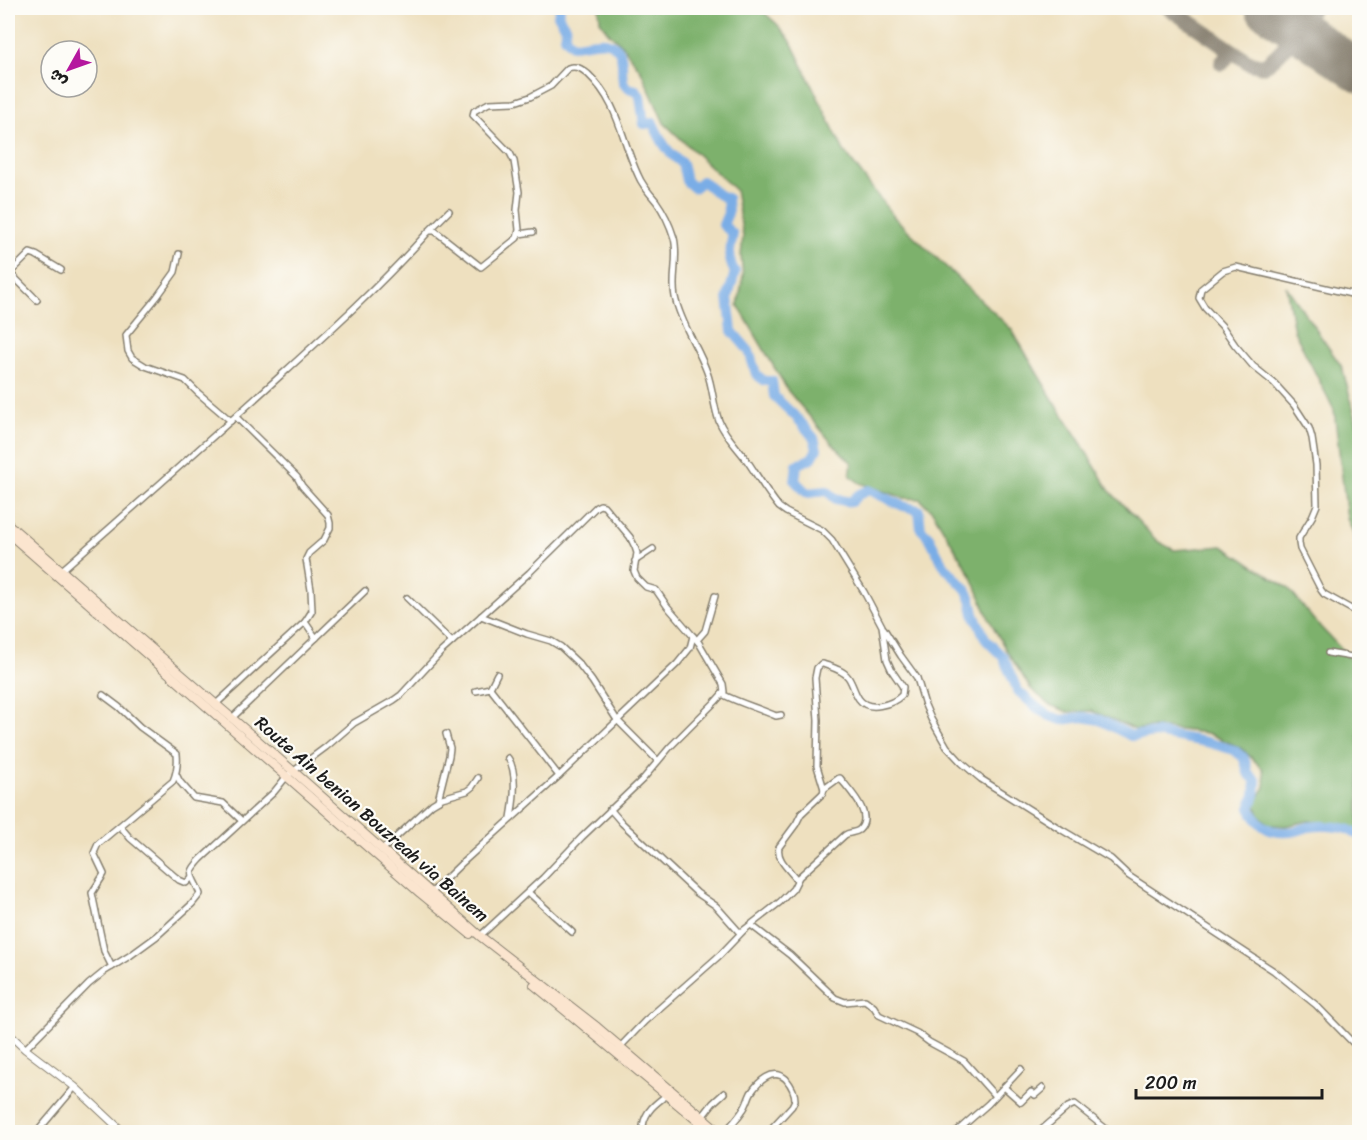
<svg xmlns="http://www.w3.org/2000/svg" width="1367" height="1140" viewBox="0 0 1367 1140" font-family="Sriracha,'Playpen Sans Arabic',sans-serif">
<rect width="100%" height="100%" fill="#fdfcf7"/>
<filter id="ink" filterUnits="userSpaceOnUse"><feTurbulence type="fractalNoise" baseFrequency=".0167" numOctaves="2"/><feDisplacementMap in="SourceGraphic" scale="12" xChannelSelector="R" yChannelSelector="G"/><feConvolveMatrix kernelMatrix="1 2 1 2 8 2 1 2 1" color-interpolation-filters="sRGB"/></filter>
<filter id="wash" filterUnits="userSpaceOnUse"><feTurbulence type="fractalNoise" baseFrequency=".008" numOctaves="4" result="noise"/><feDisplacementMap in="SourceGraphic" scale="24" xChannelSelector="R" yChannelSelector="G"/><feGaussianBlur stdDeviation="1.35" result="paint"/><feColorMatrix in="noise" values="0 0 0 0 0 0 0 0 0 0 0 0 0 0 0 0 0 1.4 0 .05"/><feComposite in="paint" operator="in"/></filter>
<g filter="url(#wash)">
<rect width="100%" height="100%" fill="#eee0bf"/>
<g fill="#7db16c" stroke="#4c6644" stroke-width="1.5">
<path d="M599,8h160l18,16 13,16 54,111 50,66 118,113 40,68 29,45 28,47 48,51 17,9 49,-4 65,42 25,31 46,49v163l-16,-7 -35,-3 -22,5 -17,-1 -10,-10 -4,-12 10,-16 -2,-18 -22,-21 -34,-15 -53,-6 -18,3 -44,-19 -24,1 -18,-7 -19,-16 -25,-39 -17,-31 -17,-42 -39,-65 -13,-13 -16,-1 -44,-15 -10,-7 2,-13 -20,-20 -44,-52 -50,-86 5,-29 -2,-20 2,-20 -8,-46 -71,-67 -23,-52 -19,-26 -14,-13 -8,-11z"/>
<path d="M1286,286l56,81 17,63v117l-12,-29 -13,-108 -40,-79z"/>
</g>
<g fill="none" stroke-linecap="round" stroke-linejoin="round">
<path stroke="#7aade6" stroke-width="10" d="M560,8l-2,7 8,13 -1,9 7,8c9,0 26,-5 34,-3 27,7 9,37 21,45 2,2 6,2 9,3l4,6 4,28 9,-1c7,16 14,30 29,40l4,18 8,7 8,-7c8,5 16,16 25,17l1,15 -5,12 10,9c-3,14 -6,26 2,38l-7,25 4,34 17,20 7,23 8,7h8l2,15 24,23 16,19 3,11 -5,9 -15,7 -2,16 12,12 20,-2 9,8 15,3 7,-7 11,-5 34,16 16,4 2,19 8,8 13,25 5,7 19,20 5,10 3,15 12,26 17,17 15,34 18,16 14,9 12,4 21,-3 17,3 31,16 25,-3 50,9 28,8 9,7 2,4 3,12 8,8 -1,14 -5,13c9,21 23,27 46,23 4,-1 9,-3 13,-4 11,-2 27,-1 38,2 4,2 9,5 13,7"/>
<g stroke="#857e6e" stroke-width="16">
<path d="M1169,8l81,55 13,3c22,-13 35,-38 49,-58"/>
<path d="M1222,63l9,-12"/>
</g>
<path stroke="#857e6e" stroke-width="42" d="M1266,8l94,64"/>
</g>
</g>
<g filter="url(#ink)">
<g fill="none" stroke-linecap="round" stroke-linejoin="round">
<defs>
<g id="minor">
<path d="M429,231l20,-20"/>
<path d="M519,234l14,-2"/>
<path d="M179,254l-4,18 -18,25 -31,38 2,16 4,7 13,8 40,14 12,12 34,29"/>
<path d="M10,273l27,27"/>
<path d="M8,275l22,-22 6,2 25,15"/>
<path d="M1360,296l-124,-29 -13,4 -22,18 -2,9 6,10 17,18 13,19 18,21 21,17 20,22 15,23 3,10 4,27 1,40 -5,12 -13,21v5l1,6 21,41 3,4 36,20"/>
<path d="M236,417l61,60 5,9 26,29 2,8v5l-6,12 -15,13 -3,6 5,31 1,21 -7,11 11,16"/>
<path d="M635,561l18,-12"/>
<path d="M62,570c73,-64 146,-128 217,-193 52,-47 104,-94 150,-146h6l46,36 36,-29 2,-8 -2,-20 2,-18 -5,-31 -4,-8 -37,-38 1,-4 15,-8 26,-1 15,-5 21,-11 17,-18c8,-3 14,1 20,6 31,29 33,65 50,101 4,10 11,18 18,26 8,11 14,24 18,37 5,19 -3,40 1,59 6,27 23,50 32,75 6,16 6,33 12,49 6,15 19,27 29,41 10,15 19,30 31,45l7,5 36,18 10,10 32,52 18,34 5,34 5,11 11,16 -1,8c-10,10 -34,17 -43,4 -5,-7 -6,-15 -11,-22 -5,-7 -17,-10 -25,-13h-2l-4,4 -2,10 3,42 -1,46 7,23 -1,4 -22,21 -5,10 -17,23c-3,13 11,23 18,33"/>
<path d="M407,598l45,44"/>
<path d="M481,616l46,18 24,7 10,6 18,17 13,17 25,39 41,41"/>
<path d="M884,629l17,27 16,22 8,27 6,14 16,28 15,16 19,16 81,51 49,29 18,17 145,95 42,34 44,45"/>
<path d="M697,640l8,-9 10,-35"/>
<path d="M1328,653l24,4 8,-1"/>
<path d="M490,688l69,88"/>
<path d="M476,691l14,-3 7,-14"/>
<path d="M722,694c17,9 36,14 54,22l5,-1"/>
<path d="M103,695l16,12 21,20 37,27c1,10 0,18 -4,27l-75,63 -4,9 10,21 -12,19 12,58 8,16"/>
<path d="M216,704l89,-82"/>
<path d="M232,718l133,-127"/>
<path d="M508,758c10,14 6,43 3,60"/>
<path d="M176,774l4,8 14,16 29,5 19,18"/>
<path d="M438,800l11,-44 1,-8 -4,-14"/>
<path d="M610,809l12,14 75,70 19,13 24,27"/>
<path d="M120,826l10,12 49,42 7,3 6,-6"/>
<path d="M382,850l50,-46 10,-6 25,-7 5,-4 6,-9"/>
<path d="M528,892l44,40"/>
<path d="M431,893l30,-29 98,-88 118,-112 13,-16 3,-12"/>
<path d="M751,925l39,30 45,43 10,4 20,-2 9,7 5,8 38,18 12,9 35,19 31,35"/>
<path d="M619,1048l26,-27 75,-66 24,-25 36,-28 13,-13 6,-12 46,-42c4,-3 10,-2 14,-5 16,-15 -10,-40 -19,-52h-1l-15,11"/>
<path d="M25,1049l64,-65 16,-13 26,-16 26,-19 35,-32 8,-10c-6,-19 -16,-17 1,-35l73,-67 13,-16 39,-29 28,-24 40,-23 7,-5 41,-44 87,-78 67,-66 4,-2 4,1 26,31 5,10 2,6 -3,18 3,7 9,9 10,3 11,16 32,37 24,41 1,8 -9,10 -45,45 -27,32 -61,58 -39,41 -63,58"/>
<path d="M1004,1087l17,15 10,-10 4,3 8,-7"/>
<path d="M702,1117l11,-14 11,-10"/>
<path d="M37,1132l38,-45"/>
<path d="M647,1132l-4,-6c2,-15 13,-23 24,-31"/>
<path d="M725,1132c6,-7 13,-14 18,-22 4,-5 5,-11 8,-17 7,-11 22,-26 35,-14 5,6 9,14 9,21l-3,6 -24,26"/>
<path d="M956,1132l32,-28 33,-35"/>
<path d="M1039,1132l29,-25 7,-3 35,28"/>
</g>
<path id="tertiary" d="M8,1033l17,16 50,38 48,45"/>
<g id="secondary">
<path d="M8,524l285,247 187,165 117,91 123,105"/>
<path d="M8,533l412,360 50,41"/>
<path d="M534,985l39,32 133,111"/>
</g>
</defs>
<use href="#minor" stroke="#857e6e" stroke-width="8"/>
<use href="#tertiary" stroke="#857e6e" stroke-width="9"/>
<use href="#secondary" stroke="#857e6e" stroke-width="10"/>
<use href="#minor" stroke="#fff" stroke-width="5"/>
<use href="#tertiary" stroke="#fff" stroke-width="7"/>
<use href="#secondary" stroke="#fbe5cf" stroke-width="8"/>
</g>
</g>
<g text-anchor="middle" stroke-width="4.5" stroke-linejoin="round" paint-order="stroke">
<g font-size="18" fill="#1c1c1c" stroke="#fdfcf7">
<text transform="translate(372 819) rotate(41)" y="6">Route Ain benian Bouzreah via Bainem</text>
</g>
</g>
<rect width="1367" height="1140" fill="none" stroke="#fdfcf7" stroke-width="30"/>
<g transform="translate(69 69) rotate(230)"><circle r="28" fill="#fdfcf7" stroke="#a3a29f" stroke-width="1.5"/>
<path d="M0-4.5L10 22L0 15L-10 22Z" fill="#b5179e"/>
<text y="-9" font-size="16" font-weight="bold" text-anchor="middle" fill="#1c1c1c">ش</text>
</g>
<path d="M1136 1089v9h186v-9" fill="none" stroke="#1c1c1c" stroke-width="3"/>
<text x="1145" y="1089" font-size="18" fill="#1c1c1c" stroke="#fdfcf7" stroke-width="4.5" paint-order="stroke">200 m</text>
</svg>
